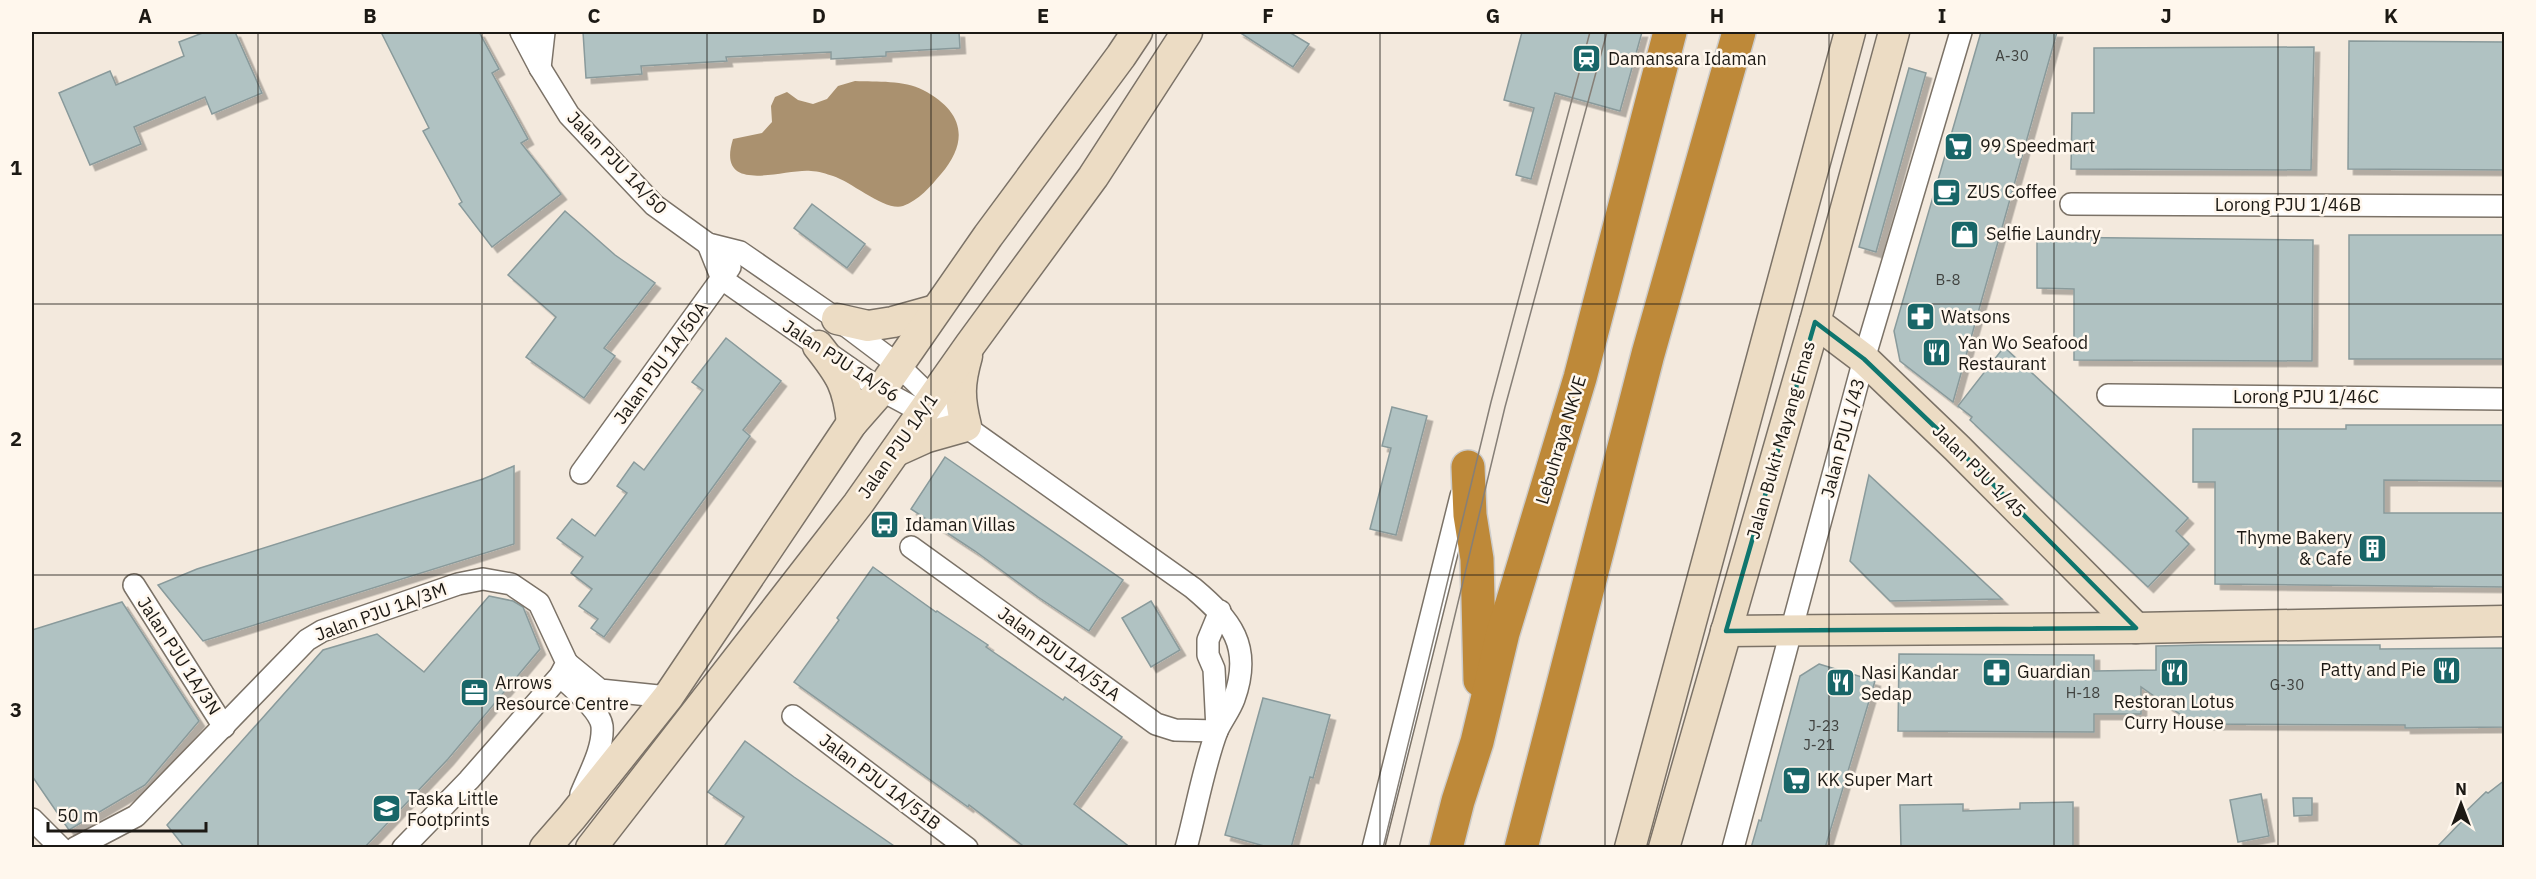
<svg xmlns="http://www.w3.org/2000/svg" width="2536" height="879" viewBox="0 0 2536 879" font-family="'IBM Plex Sans',sans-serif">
<defs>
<filter id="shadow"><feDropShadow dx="5.5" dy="5.5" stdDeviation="0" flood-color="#0004"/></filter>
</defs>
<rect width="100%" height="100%" fill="#f3e9dd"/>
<path fill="#aa916f" d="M855,81c22,1 49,-1 68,9 40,21 47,50 18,84 -11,13 -22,26 -38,32 -17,6 -51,-24 -70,-30 -6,-2 -15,-5 -22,-5 -26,-3 -96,26 -78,-32l29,-6 10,-11 -1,-16 4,-9 12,-5 11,8 15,4 14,-5 11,-13z"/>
<g fill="#b0c2c2" stroke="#899a9b" stroke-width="1.5" filter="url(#shadow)">
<path d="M205,32h30l27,61 -50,21 -7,-17 -71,30 7,17 -51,21 -31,-72 51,-22 6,14 68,-29 -5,-14z"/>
<path d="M381,32h98l20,37 -7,4 36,66 -7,4 40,51 -69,53 -33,-43 3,-2 -39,-71 6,-3z"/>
<path d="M583,32h376l1,16 -74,4v4l-55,3v-7l-105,5 1,4 -86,5 1,8 -56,4z"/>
<path d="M1239,32h50l20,12 -16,23z"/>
<path d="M1522,32h120l-22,79 -65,-18 -24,86 -15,-4 18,-67 -30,-8z"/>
<path d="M1981,32h76l-104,370 -53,-41 -6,-30z"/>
<path d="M2349,41l156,1v128l-157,-1z"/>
<path d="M2314,47l-3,123 -240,-1 1,-56h22v-65z"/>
<path d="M1909,68l17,5 -50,179 -17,-5z"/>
<path d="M812,204l53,40 -18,24 -53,-40z"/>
<path d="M565,211l50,44 40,28 -51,65 11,8 -31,42 -58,-41 30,-40 -48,-42z"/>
<rect x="2349" y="235" width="156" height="124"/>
<path d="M2037,237l276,3 -1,121 -238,-1v-71l-37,-1z"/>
<path d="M726,338l55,43 -38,49 7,6 -146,201 -13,-9 7,-9 -19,-13 13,-17 -21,-16 12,-16 -26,-19 15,-19 23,17 32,-43 -10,-7 17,-24 10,8 59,-80 -11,-8z"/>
<path d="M2004,347l184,171 -12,13 13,13 -41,43 -178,-167 2,-3 -14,-11z"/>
<path d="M1392,407l35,9 -31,119 -26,-6 21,-81 -9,-2z"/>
<path d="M2346,425h159v56l-121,-1v33h121v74l-290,-3v-102h-22v-53h153z"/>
<path d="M945,457l178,123 -34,51 -51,-34 -63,-46 -64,-42z"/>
<path d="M514,466v78l-311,97 -45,-56 39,-16 286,-90z"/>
<path d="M1869,475l133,124 -112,2 -40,-40z"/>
<path d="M873,567l63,45 1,-1 51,34 -2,2 77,53 2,-3 57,40 -48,67 57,44h-105l-57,-43 -1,2 -174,-125 45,-62 -2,-2z"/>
<path d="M489,596l24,5 10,6 17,42 -92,110 -84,89h-179l-18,-23 156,-175 54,-16 47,38z"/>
<path d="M1151,601l29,49 -29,17 -29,-49z"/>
<path d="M122,602l77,119 -54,64 -76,45 -37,-54v-146z"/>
<path d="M2202,645h178v4l125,-1v79l-100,1v-3l-211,-1 -53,-37v27h-47v18l-196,-1 1,-77 195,1v16l62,-1v-24z"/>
<path d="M1819,664l56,17 -50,167h-74l8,-28 2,1 39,-145z"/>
<path d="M1263,698l67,17 -17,63 -3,-1 -19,71h-20l-46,-13z"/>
<path d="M745,741l49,36 103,71h-174l21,-31 -36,-25z"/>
<path d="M2505,780v68h-69l28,-29 -3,-3 25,-24 2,1z"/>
<path d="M2261,794l8,42 -31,6 -8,-42z"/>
<path d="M2293,798h19v17l-18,1z"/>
<path d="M2073,802v46h-172l-1,-43 63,-1v7l57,-2v-6z"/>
</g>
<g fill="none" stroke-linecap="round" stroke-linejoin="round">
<defs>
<g id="street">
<path d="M521,32l19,36 29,47 85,90 54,39 32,8 97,67 61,46 34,33 6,9 255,181c38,32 60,58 41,111 -4,11 -12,21 -17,32 -13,34 -21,80 -31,117"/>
<path d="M540,68l4,-36"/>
<path d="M2071,204l433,2"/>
<path d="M708,244l14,35 159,111 41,22 12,-4"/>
<path d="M2108,395l396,4"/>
<path d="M581,473l149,-206"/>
<path d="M911,547l245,177 19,6 42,1"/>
<path d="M134,585l90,142"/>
<path d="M567,663l33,27 68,7"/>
<path d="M560,676c12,11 40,34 42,50 2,22 -13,48 -21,68"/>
<path d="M793,716l174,132"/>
<path d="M1217,730l-3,-61 -6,-14v-15l12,-29"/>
<path d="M32,819l29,29"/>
<path d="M75,848l61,-32 171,-176 15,-9 136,-47 25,-5 28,5 28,19 28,60 -7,13 -91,104 -66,68"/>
<path d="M1373,848l88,-352"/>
<path d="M1733,848l131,-489 97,-327"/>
</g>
<g id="secondary">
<path d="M837,319l31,7 25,-4 43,-12"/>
<path d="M1815,322l49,37 93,89 179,180"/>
<path d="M818,346c23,29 30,40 34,77"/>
<path d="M896,451l31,-14 39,-11c-7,-28 -7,-42 1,-70"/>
<path d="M1726,631l410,-3 368,-7"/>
<path d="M545,848l27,-31 96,-120 184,-274 29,-33 107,-154 133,-180 16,-24"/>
<path d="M591,848l267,-344 112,-159 123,-168 94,-145"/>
<path d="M1630,848l220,-816"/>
<path d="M1664,848l151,-526 79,-290"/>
</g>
<g id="highway">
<path d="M1468,467l2,48 7,44 3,121"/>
<path d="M1446,848l12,-47 19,-59 26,-109 77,-255 90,-346"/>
<path d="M1521,848l127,-494 91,-322"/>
</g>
</defs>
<use href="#street" stroke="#7b7267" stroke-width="24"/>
<use href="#secondary" stroke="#7b7267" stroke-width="33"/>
<use href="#highway" stroke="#cdcccb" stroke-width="36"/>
<use href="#street" stroke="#fff" stroke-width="21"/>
<use href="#secondary" stroke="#ecdcc4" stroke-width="30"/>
<use href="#highway" stroke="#be8939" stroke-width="33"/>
<g stroke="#867f77" stroke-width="1.5">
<path d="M1383,848l108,-446 99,-370"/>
<path d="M1399,848l106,-441 102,-375"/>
</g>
</g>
<path fill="none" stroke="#0f766e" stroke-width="4.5" stroke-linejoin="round" d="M1815,322l49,37 93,89 179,180 -410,3z"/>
<path fill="none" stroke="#1c1914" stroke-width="1.5" stroke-opacity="0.55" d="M258,32v816M482,32v816M707,32v816M931,32v816M1156,32v816M1380,32v816M1605,32v816M1829,32v816M2054,32v816M2278,32v816M32,304h2472M32,575h2472"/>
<defs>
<symbol id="station-square" viewBox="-11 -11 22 22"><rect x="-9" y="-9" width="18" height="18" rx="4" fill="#186668" stroke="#fff7ed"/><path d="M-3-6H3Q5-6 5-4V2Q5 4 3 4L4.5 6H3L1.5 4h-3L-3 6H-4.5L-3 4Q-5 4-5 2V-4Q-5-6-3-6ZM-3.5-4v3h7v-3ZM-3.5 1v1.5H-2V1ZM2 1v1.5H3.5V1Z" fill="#fff"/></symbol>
<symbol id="supermarket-square" viewBox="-11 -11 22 22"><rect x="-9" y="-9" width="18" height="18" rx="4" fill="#186668" stroke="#fff7ed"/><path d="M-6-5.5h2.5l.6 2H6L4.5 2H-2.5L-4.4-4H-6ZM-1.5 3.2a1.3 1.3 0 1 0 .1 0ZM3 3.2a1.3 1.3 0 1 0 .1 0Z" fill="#fff"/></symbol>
<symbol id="cafe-square" viewBox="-11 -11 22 22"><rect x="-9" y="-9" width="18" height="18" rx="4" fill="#186668" stroke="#fff7ed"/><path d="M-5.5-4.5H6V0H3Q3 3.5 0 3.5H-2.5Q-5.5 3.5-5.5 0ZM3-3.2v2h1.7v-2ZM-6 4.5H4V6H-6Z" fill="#fff"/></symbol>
<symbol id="shop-square" viewBox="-11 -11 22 22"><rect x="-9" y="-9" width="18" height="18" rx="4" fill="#186668" stroke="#fff7ed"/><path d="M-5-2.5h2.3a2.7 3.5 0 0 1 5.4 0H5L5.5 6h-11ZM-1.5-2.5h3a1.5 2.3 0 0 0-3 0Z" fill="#fff"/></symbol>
<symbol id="pharmacy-square" viewBox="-11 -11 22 22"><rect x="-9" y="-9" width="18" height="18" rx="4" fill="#186668" stroke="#fff7ed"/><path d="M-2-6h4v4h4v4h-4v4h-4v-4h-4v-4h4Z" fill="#fff"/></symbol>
<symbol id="restaurant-square" viewBox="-11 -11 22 22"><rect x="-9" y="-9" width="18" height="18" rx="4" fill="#186668" stroke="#fff7ed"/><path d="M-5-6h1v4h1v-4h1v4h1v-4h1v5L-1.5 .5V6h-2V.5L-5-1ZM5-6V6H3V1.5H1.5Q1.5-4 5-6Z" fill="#fff"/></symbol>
<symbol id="bus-square" viewBox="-11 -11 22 22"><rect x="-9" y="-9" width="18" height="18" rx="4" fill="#186668" stroke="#fff7ed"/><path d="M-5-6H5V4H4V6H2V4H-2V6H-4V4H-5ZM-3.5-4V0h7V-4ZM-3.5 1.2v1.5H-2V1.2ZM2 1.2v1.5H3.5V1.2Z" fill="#fff"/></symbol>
<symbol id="building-square" viewBox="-11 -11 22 22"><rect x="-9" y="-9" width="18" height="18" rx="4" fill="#186668" stroke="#fff7ed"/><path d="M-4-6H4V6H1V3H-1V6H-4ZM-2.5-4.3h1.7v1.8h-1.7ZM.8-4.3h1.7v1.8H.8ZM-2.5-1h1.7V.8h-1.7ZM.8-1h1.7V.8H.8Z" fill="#fff"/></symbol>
<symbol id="office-square" viewBox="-11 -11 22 22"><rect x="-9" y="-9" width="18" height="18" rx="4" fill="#186668" stroke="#fff7ed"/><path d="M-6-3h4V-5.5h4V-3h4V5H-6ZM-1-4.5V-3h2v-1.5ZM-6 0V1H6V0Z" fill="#fff"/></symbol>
<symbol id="school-square" viewBox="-11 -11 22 22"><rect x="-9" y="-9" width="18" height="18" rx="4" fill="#186668" stroke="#fff7ed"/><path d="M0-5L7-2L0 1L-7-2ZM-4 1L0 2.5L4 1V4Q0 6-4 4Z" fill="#fff"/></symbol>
</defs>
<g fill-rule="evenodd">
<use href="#station-square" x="1570" y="42" width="33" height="33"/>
<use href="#supermarket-square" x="1942" y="130" width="33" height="33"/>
<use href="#cafe-square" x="1930" y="176" width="33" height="33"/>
<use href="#shop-square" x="1948" y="218" width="33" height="33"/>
<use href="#pharmacy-square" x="1904" y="300" width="33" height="33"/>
<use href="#restaurant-square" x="1920" y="336" width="33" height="33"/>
<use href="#bus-square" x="868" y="508" width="33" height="33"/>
<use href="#building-square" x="2356" y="532" width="33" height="33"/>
<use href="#restaurant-square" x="2430" y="654" width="33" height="33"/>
<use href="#pharmacy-square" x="1980" y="656" width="33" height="33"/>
<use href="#restaurant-square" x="2158" y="656" width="33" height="33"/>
<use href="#restaurant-square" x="1824" y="666" width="33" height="33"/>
<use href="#office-square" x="458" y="676" width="33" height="33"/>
<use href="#supermarket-square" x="1780" y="764" width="33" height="33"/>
<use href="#school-square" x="370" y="792" width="33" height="33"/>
</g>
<g text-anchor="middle" stroke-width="5" stroke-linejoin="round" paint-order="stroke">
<g font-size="15" fill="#414340">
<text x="2012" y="61">A-30</text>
<text x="1948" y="285">B-8</text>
<text x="2287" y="690">G-30</text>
<text x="2083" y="698">H-18</text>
<text x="1824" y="731">J-23</text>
<text x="1819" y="750">J-21</text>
</g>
<g font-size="18" fill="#1c1914" stroke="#fff7ed" text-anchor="start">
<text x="1608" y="65">Damansara Idaman</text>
<text x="1980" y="152">99 Speedmart</text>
<text x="1967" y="198">ZUS Coffee</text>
<text x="1986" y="240">Selfie Laundry</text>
<text x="1941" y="323">Watsons</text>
<text x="1958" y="349">Yan Wo Seafood<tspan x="1958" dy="21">Restaurant</tspan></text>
<text x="905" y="531">Idaman Villas</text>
<text x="2352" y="544" text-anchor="end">Thyme Bakery<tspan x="2352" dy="21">&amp; Cafe</tspan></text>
<text x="2426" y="676" text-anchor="end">Patty and Pie</text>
<text x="2017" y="678">Guardian</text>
<text x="1861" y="679">Nasi Kandar<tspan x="1861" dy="21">Sedap</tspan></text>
<text x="495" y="689">Arrows<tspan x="495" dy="21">Resource Centre</tspan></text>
<text x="2174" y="708" text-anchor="middle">Restoran Lotus<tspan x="2174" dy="21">Curry House</tspan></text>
<text x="1817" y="786">KK Super Mart</text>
<text x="407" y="805">Taska Little<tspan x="407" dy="21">Footprints</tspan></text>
</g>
<g font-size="18" fill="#1c1914" stroke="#fff7ed">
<text transform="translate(617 163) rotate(46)" y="6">Jalan PJU 1A/50</text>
<text x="2288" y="211">Lorong PJU 1/46B</text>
<text transform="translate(841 361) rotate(33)" y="6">Jalan PJU 1A/56</text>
<text transform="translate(661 363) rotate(-54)" y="6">Jalan PJU 1A/50A</text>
<text x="2306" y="403">Lorong PJU 1/46C</text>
<text transform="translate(1843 438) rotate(-75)" y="6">Jalan PJU 1/43</text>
<text transform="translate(1561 440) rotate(-73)" y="6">Lebuhraya NKVE</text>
<text transform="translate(1781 440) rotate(-74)" y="6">Jalan Bukit Mayang Emas</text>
<text transform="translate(898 446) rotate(-55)" y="6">Jalan PJU 1A/1</text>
<text transform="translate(1979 471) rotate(45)" y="6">Jalan PJU 1/45</text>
<text transform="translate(381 612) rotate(-20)" y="6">Jalan PJU 1A/3M</text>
<text transform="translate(1059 654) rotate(36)" y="6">Jalan PJU 1A/51A</text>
<text transform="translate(179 656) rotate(57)" y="6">Jalan PJU 1A/3N</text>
<text transform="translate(880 782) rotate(37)" y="6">Jalan PJU 1A/51B</text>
</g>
</g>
<rect width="2536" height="879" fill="none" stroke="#fff7ed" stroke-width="66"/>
<g transform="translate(2461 804)" stroke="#fff7ed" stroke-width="4.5" paint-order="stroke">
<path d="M0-4.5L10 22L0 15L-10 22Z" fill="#1c1914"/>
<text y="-9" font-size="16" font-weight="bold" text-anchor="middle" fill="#1c1914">N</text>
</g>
<path d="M48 822v9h158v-9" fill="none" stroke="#1c1914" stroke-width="3"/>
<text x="57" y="822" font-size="18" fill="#1c1914" stroke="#fff7ed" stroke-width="4.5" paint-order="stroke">50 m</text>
<rect x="33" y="33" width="2470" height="813" fill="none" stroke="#1c1914" stroke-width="2"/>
<g font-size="20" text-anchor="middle" font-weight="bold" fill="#1c1914">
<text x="145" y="23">A</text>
<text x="370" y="23">B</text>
<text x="594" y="23">C</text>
<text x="819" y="23">D</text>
<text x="1043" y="23">E</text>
<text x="1268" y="23">F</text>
<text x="1493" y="23">G</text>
<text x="1717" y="23">H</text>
<text x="1942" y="23">I</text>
<text x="2166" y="23">J</text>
<text x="2391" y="23">K</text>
<text x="16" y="175">1</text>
<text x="16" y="446">2</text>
<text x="16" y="717">3</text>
</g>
</svg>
